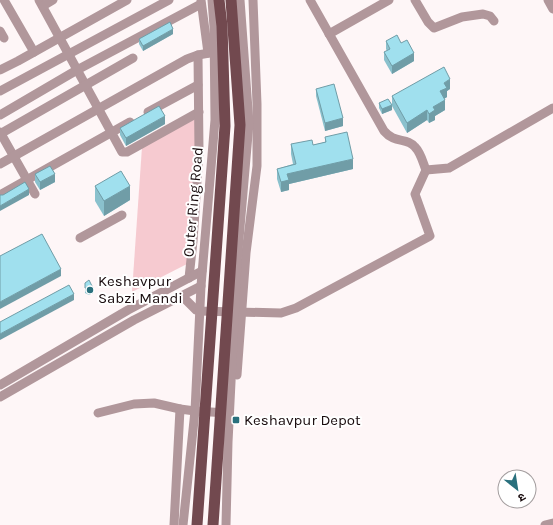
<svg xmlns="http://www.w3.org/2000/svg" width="553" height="525" viewBox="0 0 553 525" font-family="Karla,'Noto Sans Devanagari',sans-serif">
<rect width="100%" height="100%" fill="#fef6f7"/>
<path fill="#f6cad0" d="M197,118l-10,146 -55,28 10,-145z"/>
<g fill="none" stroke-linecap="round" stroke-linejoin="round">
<g stroke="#b1979b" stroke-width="9">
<path d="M4,0l30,52"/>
<path d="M39,0l83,152h5l72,-40"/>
<path d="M201,0l7,53"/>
<path d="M415,0l13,22 6,6 28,-11 21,-3 7,2 4,5"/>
<path d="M548,0l5,9"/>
<path d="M43,6l10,-6"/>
<path d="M0,31l4,7"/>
<path d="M329,34l60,-34"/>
<path d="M0,70l18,-9 109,-61"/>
<path d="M0,91l169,-91"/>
<path d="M148,112l50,-27"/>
<path d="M0,115l77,-45 124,-66"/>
<path d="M0,132l35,62"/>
<path d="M0,134l133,-76"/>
<path d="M0,164l187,-105 11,-4 17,-3"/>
<path d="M426,170l23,-2 104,-60"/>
<path d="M0,195l130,-73"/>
<path d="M80,238l42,-23"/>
<path d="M189,278l4,-37 6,-90 -1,-96"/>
<path d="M182,296l14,14 3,1 82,2 15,-5 134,-72 -15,-42 11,-24c-3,-7 -5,-17 -11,-23 -8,-10 -20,-3 -31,-16l-74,-131"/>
<path d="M237,375l9,-122 11,-87v-62l-4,-104"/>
<path d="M0,385l128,-75 74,-39"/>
<path d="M0,397l134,-77 67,-34"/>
<path d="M98,413l36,-9 20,-1 26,6"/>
<path d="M174,525l6,-116 15,2 32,2"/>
<path d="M183,525l12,-114 6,-125 14,-166 -1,-93 -2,-27"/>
<path d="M226,525l2,-83 9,-180 12,-139 -9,-123"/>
<path d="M545,525l8,-2"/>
</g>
<g stroke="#72494f" stroke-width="11">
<path d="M197,525l28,-399 -3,-100 -3,-26"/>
<path d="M213,525l27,-400 -9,-125"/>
</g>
</g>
<g fill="#8ac1cd">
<path d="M173,34l-30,17 -4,-7v-5z"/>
<path d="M386,41l15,2 13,18 -22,13 -8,-14v-8l3,-1 -1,-2z"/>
<path d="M316,89l27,37 -18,5 -9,-35z"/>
<path d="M450,89l-3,2v6l-3,2 1,11 -10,6v4l-6,3 -2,-3 -20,13 -15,-27v-10z"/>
<path d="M379,103l13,7 -10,4 -3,-6z"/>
<path d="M165,124l-39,22 -6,-11v-7z"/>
<path d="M325,137l28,32 -64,15v6l-8,2 -4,-13v-10l16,-5 -2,-10v-10l22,1 12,-3z"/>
<path d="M35,174l20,8 -15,8 -5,-8z"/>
<path d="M95,186l35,14 -26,16 -9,-15z"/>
<path d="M85,283l8,10 -4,2 -4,-2z"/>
</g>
<g fill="#709da7">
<path d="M173,29v5l-30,17v-5z"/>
<path d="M414,53v8l-22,13v-8z"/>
<path d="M450,79v10l-3,2v6l-7,4v-10l4,-8z"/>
<path d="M445,100v10l-10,6v4l-6,3v-9l4,-7z"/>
<path d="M392,105v5l-10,4v-5z"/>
<path d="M427,110v10l-20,13v-10z"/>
<path d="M165,116v8l-39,22v-8z"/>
<path d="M343,118v8l-18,5v-8z"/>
<path d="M353,159v10l-64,15v6l-8,2v-10l6,-8z"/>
<path d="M55,174v8l-15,8v-8z"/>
<path d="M130,186v14l-26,16v-15z"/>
<path d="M29,189v6l-29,16v-5z"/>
<path d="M61,269v7l-61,33v-7z"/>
<path d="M93,288v5l-4,2v-5z"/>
<path d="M74,294v6l-74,40v-6z"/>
</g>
<g fill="#a0e0ee" stroke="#709da7">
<path d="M170,22l3,7 -30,17 -4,-7z"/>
<path d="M397,35l4,8 6,-3 7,13 -22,13 -8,-14 6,-3 -4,-8z"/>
<path d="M444,67l6,12 -6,4 3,5 -7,3 5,9 -12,7 2,3 -6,4 -2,-4 -20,13 -15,-27z"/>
<path d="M334,84l9,34 -18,5 -9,-34z"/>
<path d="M388,99l4,6 -10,4 -3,-6z"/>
<path d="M159,106l6,10 -39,22 -6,-10z"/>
<path d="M347,132l6,27 -66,15 2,6 -8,2 -4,-13 19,-5 -5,-20 21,-4 1,5 13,-3 -1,-5z"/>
<path d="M50,166l5,8 -15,8 -5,-8z"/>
<path d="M121,171l9,15 -26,15 -9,-15z"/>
<path d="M25,182l4,7 -29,17v-11h3z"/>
<path d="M42,234l19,35 -61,33v-46z"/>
<path d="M89,280l4,8 -4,2 -4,-2v-5z"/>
<path d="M69,285l5,9 -74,40v-12z"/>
</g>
<g fill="#29707d" stroke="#fff" stroke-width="1.5">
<circle cx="90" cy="290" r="4"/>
<rect x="232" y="416" width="8" height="8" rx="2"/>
</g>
<g text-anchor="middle" stroke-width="4" stroke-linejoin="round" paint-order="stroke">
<g font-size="15" fill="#180b0d" stroke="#fff">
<text transform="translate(193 202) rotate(-85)" y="5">Outer Ring Road</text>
</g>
<g font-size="15" fill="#180b0d" stroke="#fff" text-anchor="start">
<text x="98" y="286">Keshavpur<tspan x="98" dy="17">Sabzi Mandi</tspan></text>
<text x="244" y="425">Keshavpur Depot</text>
</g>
</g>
<g transform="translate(517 489) rotate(150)"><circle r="19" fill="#ffffff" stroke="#a39d9e"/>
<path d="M0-3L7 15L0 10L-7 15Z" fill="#29707d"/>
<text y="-6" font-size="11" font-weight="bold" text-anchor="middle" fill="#180b0d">उ</text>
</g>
</svg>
